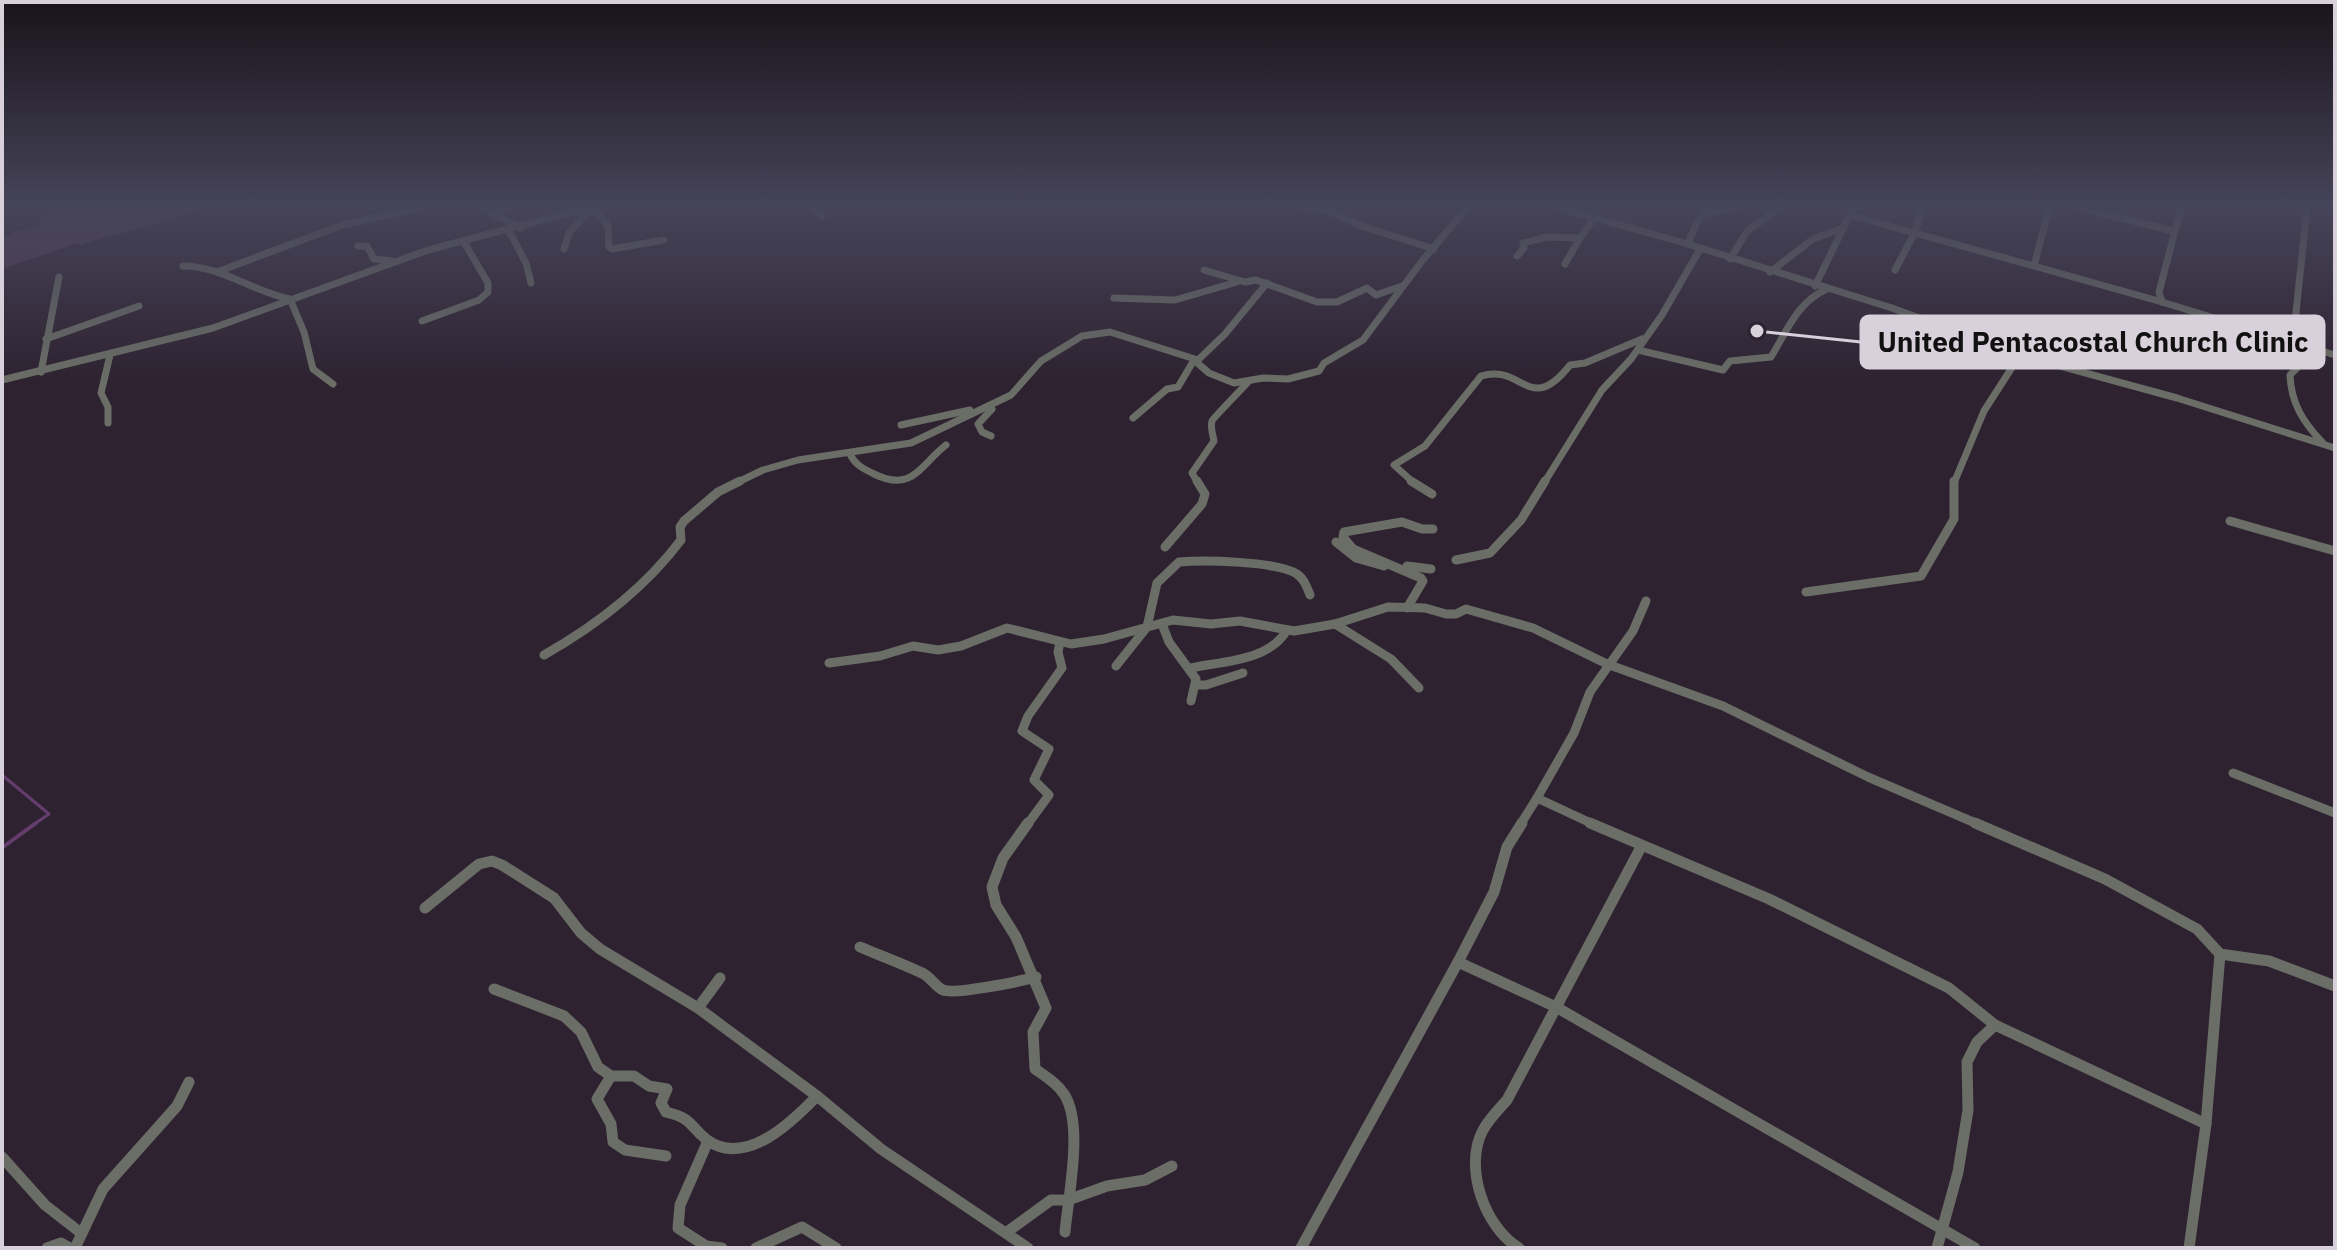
<svg xmlns="http://www.w3.org/2000/svg" width="2337" height="1250" viewBox="0 0 2337 1250" font-family="'IBM Plex Sans',sans-serif">
<rect width="100%" height="100%" fill="#2e2230"/>
<path fill="#513956" d="M65,208h138c-40,16 -82,23 -122,37l-3,-2 -76,26v-31c10,-8 26,-7 38,-14l-2,-5z"/>
<g fill="none" stroke-linecap="round" stroke-linejoin="round">
<path stroke="#653d6d" stroke-width="3" d="M2,775l47,39 -16,11"/>
<path stroke="#653d6d" stroke-width="4" d="M3,847l33,-24"/>
<g stroke="#6a6e66" stroke-width="7">
<path d="M482,208l39,20"/>
<path d="M813,208l9,8"/>
<path d="M1306,208l24,3 32,15 72,23"/>
<path d="M1560,208l128,36 204,64 128,47 157,43 158,50"/>
<path d="M2080,208l94,23"/>
<path d="M2181,208l-22,84 3,10 173,53"/>
<path d="M2307,208l-14,133 11,20 -14,14c1,28 13,47 32,67"/>
<path d="M593,209l15,16 1,22 3,2 52,-9"/>
<path d="M493,215l13,-7"/>
<path d="M1850,215l184,51 15,-58"/>
<path d="M509,231l17,32 5,20"/>
<path d="M1688,244l8,-20 9,-11 31,-5"/>
<path d="M358,246h9l7,13 18,2"/>
<path d="M564,249l5,-16 23,-25"/>
<path d="M1517,256l7,-8 -1,-5 24,-6 33,1 14,-20"/>
<path d="M1730,259l18,-29 33,-22"/>
<path d="M1565,264l15,-26"/>
<path d="M183,266c39,0 70,26 107,33l14,33 9,37 20,15"/>
<path d="M2034,266l128,36"/>
<path d="M1204,270l41,12 11,-2 61,22h20l30,-14 9,7 26,-9"/>
<path d="M1895,270l20,-38 7,-24"/>
<path d="M217,272l125,-47 76,-17"/>
<path d="M1770,272l43,-33 30,-11"/>
<path d="M1815,286l38,-78"/>
<path d="M1114,298l61,2 62,-18"/>
<path d="M422,321l57,-21 9,-8v-9l-24,-41"/>
<path d="M46,339l93,-33"/>
<path d="M1638,350l85,20 7,-9 41,-4c16,-26 26,-55 56,-68"/>
<path d="M41,372l18,-95"/>
<path d="M2,380l211,-52 215,-78 159,-42"/>
<path d="M1133,418l34,-29 11,-2 16,-27 15,13 25,10 29,-5 25,1 31,-8 5,-8 39,-23 59,-79 45,-53"/>
<path d="M108,423v-16l-7,-14 9,-38"/>
<path d="M901,425l69,-15"/>
<path d="M991,436l-9,-4 -4,-8 14,-15"/>
<path d="M850,454c5,11 14,15 24,20 39,19 46,-9 72,-29"/>
<path d="M736,483l27,-13 35,-10 113,-17 100,-48 30,-34 41,-25 28,-4 88,28 27,-26 42,-51"/>
<path d="M1198,483l-6,-10 22,-32c-1,-6 -4,-14 -2,-20 1,-3 31,-33 36,-39"/>
<path d="M1414,483l-20,-18 31,-19 56,-70c42,-13 48,41 89,-11l15,-2 57,-24"/>
<path d="M1544,483l58,-93 29,-31 31,-44 38,-66"/>
<path d="M1954,483l30,-72 36,-56"/>
</g>
<g stroke="#6a6e66" stroke-width="9">
<path d="M1411,481l21,13"/>
<path d="M2230,521l105,30"/>
<path d="M1336,542l20,16 28,8"/>
<path d="M1165,547l37,-43 3,-10 -8,-13"/>
<path d="M1456,560l34,-7 31,-33 24,-39"/>
<path d="M1407,566l24,3"/>
<path d="M1806,592l115,-16 33,-57v-38"/>
<path d="M1407,608l16,-27 -2,-3 -68,-29 -10,-12 1,-5 58,-10 20,7h11"/>
<path d="M1162,624l7,18 27,37 -5,22"/>
<path d="M1335,624l56,35 28,29"/>
<path d="M544,655c53,-30 100,-66 137,-115l-1,-13 4,-6 34,-29 22,-11"/>
<path d="M829,663l51,-7 33,-10 25,4 23,-4 46,-18 64,16 33,-5 69,-19 38,4 29,-3 54,10 41,-7 53,-17 37,1 21,6h10l10,-5 67,19 74,36 116,42 145,71 112,48"/>
<path d="M1116,666l31,-39 10,-44 22,-21c25,-2 97,-1 118,12 7,5 10,13 13,21"/>
<path d="M1191,668c33,-7 78,-7 96,-38"/>
<path d="M1195,685h11l37,-12"/>
<path d="M2233,773l102,40"/>
<path d="M1537,798l37,-65 16,-41 43,-61 13,-30"/>
<path d="M1027,825l22,-30 -15,-15 15,-31 -27,-18 6,-15 34,-48 -4,-16 2,-10"/>
<path d="M1520,825l17,-27 58,27"/>
</g>
<g stroke="#6a6e66" stroke-width="11">
<path d="M1028,823l-25,35 -11,29 4,18 20,32 30,71 -13,24 2,37c10,7 22,14 29,25 20,30 4,103 1,138"/>
<path d="M1522,823l-15,24 -13,45 -36,70 98,45 419,241"/>
<path d="M1590,823l179,76 180,89 46,37 211,99"/>
<path d="M1975,823l130,56 92,50 23,25 49,7 66,25"/>
<path d="M425,908l54,-44 13,-3 10,4 52,33 27,35 19,16 98,59 119,88 64,53 147,99"/>
<path d="M860,947c21,9 43,17 64,27 7,4 12,13 19,16 12,5 78,-9 93,-13"/>
<path d="M494,989l70,27 17,16 17,35 13,9h23l15,10 18,3 -6,14 5,9c28,7 22,13 41,28 39,28 86,-19 110,-44"/>
<path d="M698,1008l22,-30"/>
<path d="M611,1076l-14,23 14,25 2,18 12,8 41,6"/>
<path d="M708,1141l-28,64 -2,23 28,18 16,2"/>
<path d="M2,1157l43,48 36,28"/>
<path d="M1007,1232l44,-32h17l39,-14 38,-6 27,-14"/>
<path d="M47,1248l14,-5 9,5"/>
<path d="M75,1248l28,-59 74,-83 12,-24"/>
<path d="M756,1248l46,-21 34,21"/>
<path d="M1301,1248l157,-286"/>
<path d="M1519,1248c-34,-20 -56,-81 -36,-118 6,-11 16,-21 24,-30l134,-253"/>
<path d="M1937,1248l21,-76 10,-62 -1,-48 10,-20 18,-17"/>
<path d="M2189,1248l17,-124 14,-170"/>
</g>
</g>
<linearGradient id="sky" x2="0" y2="1"><stop stop-color="#19131a"/><stop offset="0.54" stop-color="#464459"/><stop offset="1" stop-color="#464459" stop-opacity="0"/></linearGradient>
<rect width="2337" height="382" fill="url(#sky)"/>
<path fill="none" stroke="#d8d0da" stroke-width="3" d="M1757 331L1861 342"/>
<circle fill="#d8d0da" stroke="#2e2230" stroke-width="3" cx="1757" cy="331" r="8"/>
<rect fill="#d8d0da" stroke="#d8d0da" stroke-width="3" x="1861" y="316" width="463" height="52" rx="8"/>
<g font-size="28" text-anchor="middle" font-weight="bold" fill="#111">
<text x="2093" y="352">United Pentacostal Church Clinic</text>
</g>
<rect width="2337" height="1250" fill="none" stroke="#d8d0da" stroke-width="8"/>
</svg>
